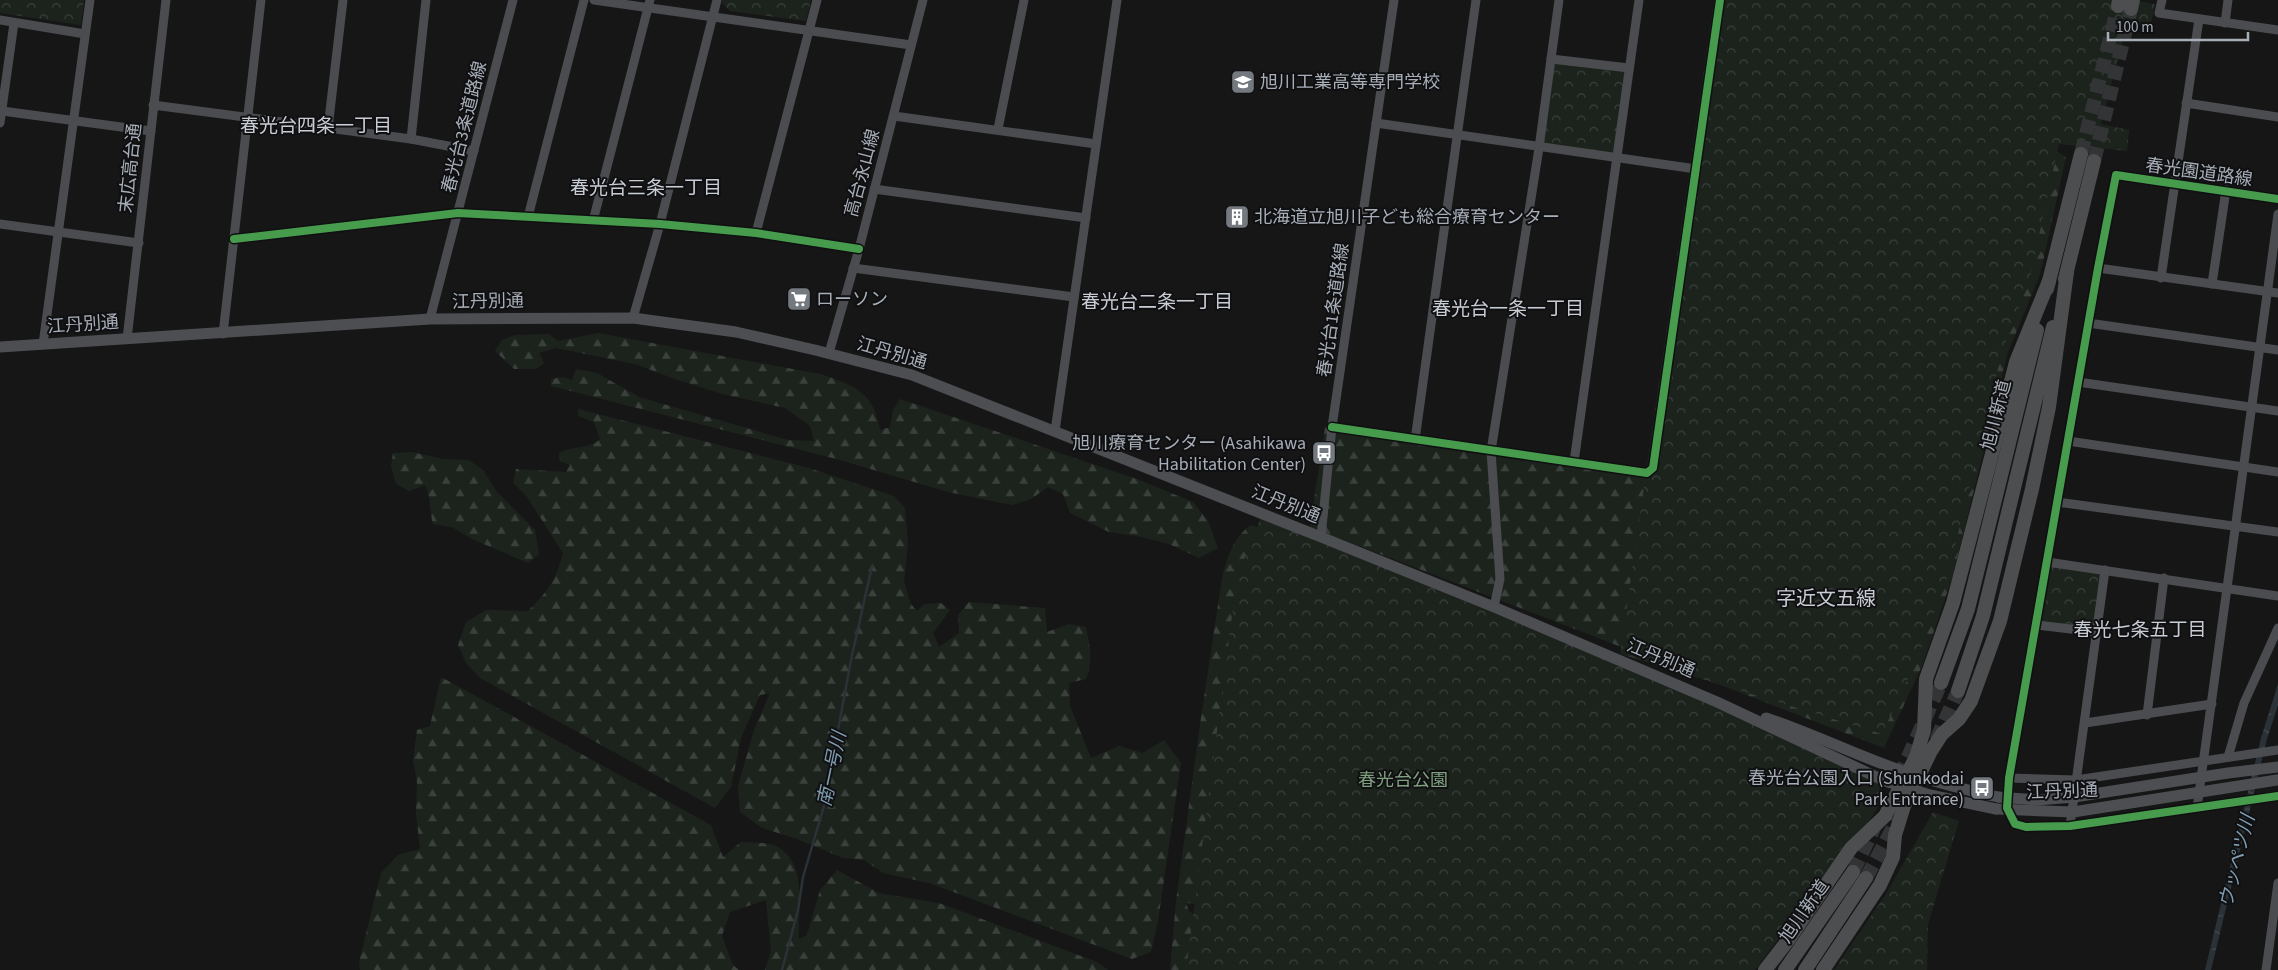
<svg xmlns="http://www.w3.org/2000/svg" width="2278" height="970" viewBox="0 0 2278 970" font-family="'Source Sans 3','Noto Sans JP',sans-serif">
<defs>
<pattern id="forest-firs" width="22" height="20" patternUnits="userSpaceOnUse" patternTransform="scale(1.25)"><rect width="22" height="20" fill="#1c231d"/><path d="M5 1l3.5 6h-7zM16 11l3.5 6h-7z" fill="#3a403c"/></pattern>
<pattern id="park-crowns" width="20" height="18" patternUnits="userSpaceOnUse" patternTransform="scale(1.25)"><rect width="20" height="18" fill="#1c231d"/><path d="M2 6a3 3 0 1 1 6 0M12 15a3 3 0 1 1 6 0" fill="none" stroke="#3a403c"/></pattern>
<pattern id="water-ripples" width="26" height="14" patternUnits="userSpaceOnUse" patternTransform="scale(1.25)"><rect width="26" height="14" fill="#2a3237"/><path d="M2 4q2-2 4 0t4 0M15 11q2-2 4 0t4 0" fill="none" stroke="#464d52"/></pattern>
</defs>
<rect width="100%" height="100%" fill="#161616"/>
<g fill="url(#forest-firs)">
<path d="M2031,135l35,22 -26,118 -32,77 -55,223 -31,91 -38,82 -574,-221 15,-100 331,51z"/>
<path d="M598,333l222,41c34,11 54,18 60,56l10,-3 3,-17 7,-11 237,80 56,23 15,19 10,27 -19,10 -30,-14 -27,-7 -33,-5 -39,-19 -7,-19 -15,-7 -17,12 -19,6 -64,-13 -108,-32 -289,-74v-7l11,-2 10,3 4,-11 21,4 42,24 149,43 26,1 -4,-15 -25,-18 -63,-14 -47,-15 -40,-15 -79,-16 -17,5 5,10 -8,6h-22l-19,-18 7,-11 13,-5 34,-1 9,7z"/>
<path d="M578,409l231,59 85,28 11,12 3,35 -4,39 7,22 6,7 7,-7 17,-1 9,7 -17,23 6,14 20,-14 -1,-18 11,-13 76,6 2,24 22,-8 17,3c4,18 7,35 0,52l-17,4 1,23 21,52 28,-12 24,7 21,-13 17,23 -23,158 -7,31 -19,7 -203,-76 -46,-10 -19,-13 -21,-2 -46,-19 -35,-11 -22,-16 -2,-26 16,-56 16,-37 -10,2 -19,43 -10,49 -16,21 -235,-130 -14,-15 -8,-18 8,-23 20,-12 42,1c21,-21 27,-29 35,-58l-36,-56 -14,-14 3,-14 50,3 4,-7 -10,-4 -1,-8c14,-8 30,-3 41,-14l-6,-17 -16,-6z"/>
<path d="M412,452l31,7 26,1 14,10 14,22 38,38 4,24 -11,9 -56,-24 -20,-12 -19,-3c-4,-14 -2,-26 -8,-39l-16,6 -13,-7 -5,-18 2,-13z"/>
<path d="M1251,525l9,3 -56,377 -18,-2 3,8 13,11 -4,48h-28l6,-69 23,-170 23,-153c4,-18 12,-42 29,-53z"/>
<path d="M441,677l270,148 12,32 18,-15c10,1 26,0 35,4 33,17 21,63 23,93l8,-4 13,-45 17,-20 42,23 60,10 158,59 11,8h-343l6,-18 -5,-52 -36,12 -8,24 11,29 6,5h-379l-1,-8 22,-89 17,-18 22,-6 -4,-35 1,-33 -4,-20 4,-31 13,-4z"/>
</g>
<g fill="url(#park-crowns)">
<path d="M0,0h84l-3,25 -81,-12z"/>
<path d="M723,0h88l-5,21 -76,-10 -8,-8z"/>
<path d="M1714,0h419l22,4 -5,24 -23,-4 -26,100 28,6 -2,21 -68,-7 -30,137 -27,71 -54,223 -30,82 -36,77 -262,-80z"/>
<path d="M1551,59l78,9 -13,90 -77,-10z"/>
<path d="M1261,517l454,187 160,76 7,8 2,9 -16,26 -24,21 -32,50 -57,76h-569l51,-393z"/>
<path d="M2047,562l58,8 -9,62 -59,-7z"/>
<path d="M1933,812l26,9 -31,103 -1,46h-93l52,-76z"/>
</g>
<path fill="url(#water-ripples)" d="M2278,684v21l-11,34 -56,231h-6l56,-232z"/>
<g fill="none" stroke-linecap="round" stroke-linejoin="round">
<path stroke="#2a3237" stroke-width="2.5" d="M782,970l16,-60 5,-33 21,-71 27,-146 21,-94"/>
<g stroke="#333436" stroke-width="14" stroke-dasharray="14 7" stroke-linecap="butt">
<path d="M2081,154l37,-148"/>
<path d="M2094,161l37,-152"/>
<path d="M1936,740l22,-49"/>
<path d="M1899,777l42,-94"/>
<path d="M1853,872l22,-46"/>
<path d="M1866,878l31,-58"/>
</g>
<g stroke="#4a4c4f" stroke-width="9">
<path d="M594,0l317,45"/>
<path d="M2162,0l-3,13 119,17"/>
<path d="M0,20l85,14"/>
<path d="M2225,23l3,-23"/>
<path d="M1551,59l78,9"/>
<path d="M2186,103l92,14"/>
<path d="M153,105l258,34 63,12"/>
<path d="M2,111l149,20"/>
<path d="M894,116l202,28"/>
<path d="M0,123l14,-100"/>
<path d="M1376,123l320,46"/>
<path d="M328,128l15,-128"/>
<path d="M998,129l26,-129"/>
<path d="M411,139l15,-139"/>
<path d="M874,189l212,29"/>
<path d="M2278,199l-162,-24 -18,93 -89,510 -2,30 8,16 11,3 44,-1 208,-30"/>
<path d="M528,217l56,-217"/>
<path d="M593,221l57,-221"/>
<path d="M0,224l139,19"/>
<path d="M756,233l61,-233"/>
<path d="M234,239l224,-26 202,11 96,9 103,16"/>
<path d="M853,268l221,29"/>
<path d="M2098,268l180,25"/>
<path d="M2161,278l38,-259"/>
<path d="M2212,284l14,-94"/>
<path d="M633,318l27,-94 57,-224"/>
<path d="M430,319l83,-319"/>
<path d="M2088,323l190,27"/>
<path d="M223,334l38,-334"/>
<path d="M127,339l39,-339"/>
<path d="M43,344l47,-344"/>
<path d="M829,353l30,-104 64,-249"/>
<path d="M2078,382l200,29"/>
<path d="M1332,427l315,46 6,-5 67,-468"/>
<path d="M1055,431l62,-431"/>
<path d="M1415,440l61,-440"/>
<path d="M2068,441l210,31"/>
<path d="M1574,462l65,-462"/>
<path d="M2057,502l221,30"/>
<path d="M1321,537l11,-110 62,-427"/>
<path d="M2047,562l231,34"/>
<path d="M1494,607l6,-28 -9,-128 48,-303 20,-148"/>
<path d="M2037,625l59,7"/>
<path d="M2147,715l17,-137"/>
<path d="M2085,723l127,-19"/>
<path d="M2228,757l16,-54 34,-75"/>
<path d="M2009,778l67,2 202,-30"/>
<path d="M2197,808l81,-594"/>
<path d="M2070,826l35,-256"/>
<path d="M2266,970l12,-87"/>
</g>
<g stroke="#4c4e51" stroke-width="11">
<path d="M0,347l430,-28 203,-1 103,14 79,18 97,25 409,162 173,70 223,95 168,79 45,14 66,14"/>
<path d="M1766,718c43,14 83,34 125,49 35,13 71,22 107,30"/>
</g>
<g stroke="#4d4e50" stroke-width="14">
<path d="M2118,6l1,-6"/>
<path d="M2131,9l2,-9"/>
<path d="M2065,279l29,-118"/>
<path d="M2047,289l34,-135"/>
<path d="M1941,683l27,-74 69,-279"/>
<path d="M1958,691l25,-75 70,-289"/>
<path d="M1765,970l24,-31 62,-91 34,-32 31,-59 8,-27 2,-51 27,-76 63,-241 33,-81"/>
<path d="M1785,970l68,-98"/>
<path d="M1805,970l61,-92"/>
<path d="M1823,970l57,-85 13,-28 2,-22 9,-29 27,-55 11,-17 17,-15 12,-18 29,-80 32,-132 17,-82 18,-135"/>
</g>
<g stroke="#4c4e51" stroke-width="11">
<path d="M1998,797l39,3 37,-3 154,-24 50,-6"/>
<path d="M1996,809l77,3 204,-32"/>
</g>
<defs>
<g id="cycleway">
<path d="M2278,199l-162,-24 -18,93 -89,510 -2,30 8,16 11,3 44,-1 208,-30"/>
<path d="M234,239l224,-26 202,11 96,9 103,16"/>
<path d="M1332,427l315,46 6,-5 67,-468"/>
</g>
</defs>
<use href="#cycleway" stroke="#101012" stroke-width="11"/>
<use href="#cycleway" stroke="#469c4c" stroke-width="8"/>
</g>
<defs>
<symbol id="school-square" viewBox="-11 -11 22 22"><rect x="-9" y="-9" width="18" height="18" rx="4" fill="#74797f" stroke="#101012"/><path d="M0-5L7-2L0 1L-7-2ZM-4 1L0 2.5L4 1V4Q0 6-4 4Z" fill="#fff"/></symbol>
<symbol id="building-square" viewBox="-11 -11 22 22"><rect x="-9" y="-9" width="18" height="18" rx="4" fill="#74797f" stroke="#101012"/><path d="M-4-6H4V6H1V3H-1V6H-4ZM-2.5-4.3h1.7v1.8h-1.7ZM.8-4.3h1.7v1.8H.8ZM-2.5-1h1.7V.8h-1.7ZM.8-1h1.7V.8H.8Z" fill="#fff"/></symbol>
<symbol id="supermarket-square" viewBox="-11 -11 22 22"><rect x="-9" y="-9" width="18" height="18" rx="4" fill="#74797f" stroke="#101012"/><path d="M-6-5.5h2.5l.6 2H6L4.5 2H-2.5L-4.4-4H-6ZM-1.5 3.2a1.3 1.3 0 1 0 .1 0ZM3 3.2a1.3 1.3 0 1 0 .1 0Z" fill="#fff"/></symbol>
<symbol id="bus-square" viewBox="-11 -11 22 22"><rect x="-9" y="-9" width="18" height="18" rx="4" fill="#74797f" stroke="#101012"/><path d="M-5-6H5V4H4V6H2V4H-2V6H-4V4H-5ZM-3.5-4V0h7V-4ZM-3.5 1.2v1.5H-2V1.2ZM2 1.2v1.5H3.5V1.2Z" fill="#fff"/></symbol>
</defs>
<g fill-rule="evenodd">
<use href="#school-square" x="1229" y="68" width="28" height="28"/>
<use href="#building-square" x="1223" y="203" width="28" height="28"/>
<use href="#supermarket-square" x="785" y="285" width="28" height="28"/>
<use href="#bus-square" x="1310" y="439" width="28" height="28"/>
<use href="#bus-square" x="1968" y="774" width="28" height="28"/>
</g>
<g text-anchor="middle" stroke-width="4" stroke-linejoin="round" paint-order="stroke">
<g font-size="18" fill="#a7aeb7" stroke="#101012" text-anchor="start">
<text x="1260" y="88">旭川工業高等専門学校</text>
<text x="1254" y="223">北海道立旭川子ども総合療育センター</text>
<text x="816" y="305">ローソン</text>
<text x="1306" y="449" text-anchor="end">旭川療育センター (Asahikawa<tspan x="1306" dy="21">Habilitation Center)</tspan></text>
<text x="1964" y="784" text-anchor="end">春光台公園入口 (Shunkodai<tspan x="1964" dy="21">Park Entrance)</tspan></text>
</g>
<g font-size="18" fill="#a7aeb7" stroke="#101012">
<text transform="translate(464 127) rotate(-76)" y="6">春光台3条道路線</text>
<text transform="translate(130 168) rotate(-84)" y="6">末広高台通</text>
<text transform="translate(2199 172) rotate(8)" y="6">春光園道路線</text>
<text transform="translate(862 173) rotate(-75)" y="6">高台永山線</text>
<text transform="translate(488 301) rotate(-1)" y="6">江丹別通</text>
<text transform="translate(1333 310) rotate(-82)" y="6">春光台1条道路線</text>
<text transform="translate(83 324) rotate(-4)" y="6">江丹別通</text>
<text transform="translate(892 353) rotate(16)" y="6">江丹別通</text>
<text transform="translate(1996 415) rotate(-76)" y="6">旭川新道</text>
<text transform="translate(1286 504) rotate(22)" y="6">江丹別通</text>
<text transform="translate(1661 658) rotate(23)" y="6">江丹別通</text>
<text transform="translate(2062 791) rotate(-2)" y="6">江丹別通</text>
<text transform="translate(1804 911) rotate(-55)" y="6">旭川新道</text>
</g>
<g font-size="18" fill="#80a17f" stroke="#101012">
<text x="1403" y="786">春光台公園</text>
</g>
<g font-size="19" fill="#c8ccd3" stroke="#101012">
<text x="316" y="132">春光台四条一丁目</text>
<text x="646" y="194">春光台三条一丁目</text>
<text x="1157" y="308">春光台二条一丁目</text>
<text x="1508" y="315">春光台一条一丁目</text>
<text x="2140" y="636">春光七条五丁目</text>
</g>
<g font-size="19" font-style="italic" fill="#7f9eb1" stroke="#101012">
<text transform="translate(831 769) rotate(-78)" y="7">南一号川</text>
<text transform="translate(2236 861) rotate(-76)" y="7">ウッペツ川</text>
</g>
<g font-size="20" fill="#c8ccd3" stroke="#101012">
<text x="1826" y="605">字近文五線</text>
</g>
</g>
<path d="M2108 32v8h140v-8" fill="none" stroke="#a7aeb7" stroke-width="2.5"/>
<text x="2116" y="32" font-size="15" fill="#a7aeb7" stroke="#101012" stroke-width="4" paint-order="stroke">100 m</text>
</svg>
